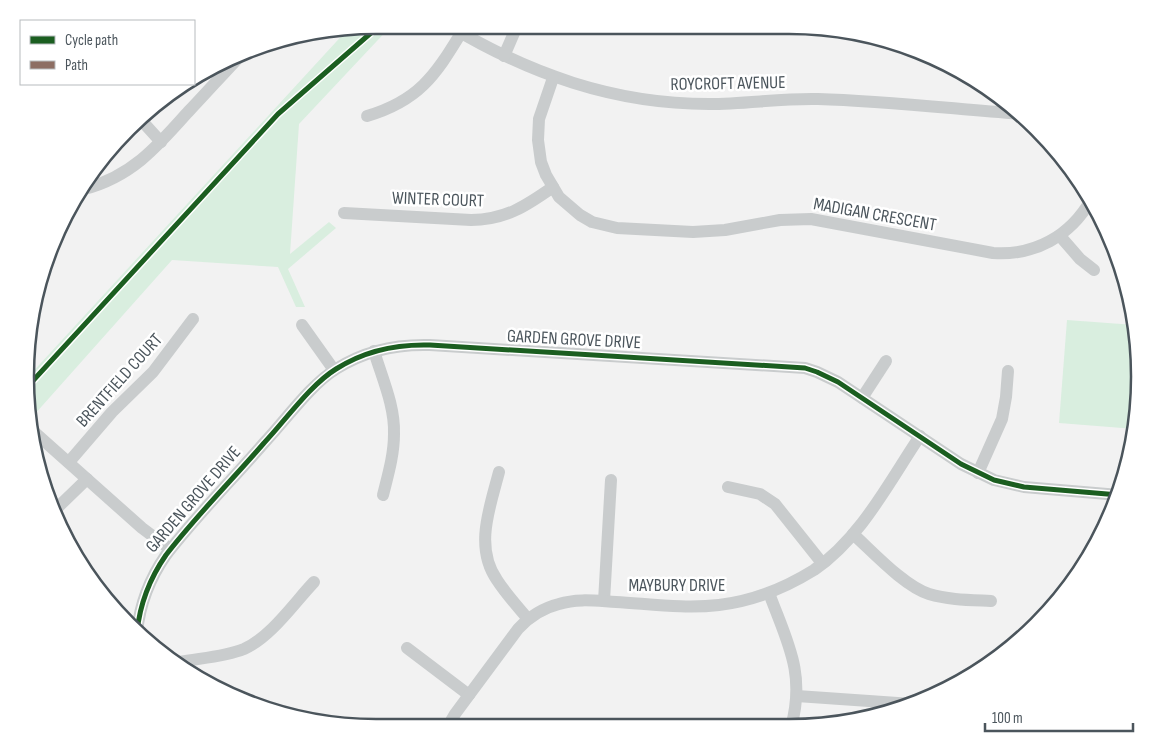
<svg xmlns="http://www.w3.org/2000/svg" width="1165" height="753" viewBox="0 0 1165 753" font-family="'Sofia Sans Condensed',sans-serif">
<rect width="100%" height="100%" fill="#f2f2f2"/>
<g fill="#d9eedf">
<path d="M377,25h15l-93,99 -9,130 39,-32 7,6 -48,41 17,38h-9l-18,-40 -106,-7 -138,155 -2,-2 -4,-36 319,-347z"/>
<path d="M1067,320l68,5 4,28 -4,76 -76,-6z"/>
</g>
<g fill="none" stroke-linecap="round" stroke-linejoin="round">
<g stroke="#c9cccd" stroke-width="12">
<path d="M448,25c81,49 166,79 261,79 37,0 73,-6 109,-5 68,2 136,10 204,15"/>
<path d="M504,56l13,-30"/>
<path d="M553,78l-14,41 -1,21 3,22 5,13 13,22 21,18 12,7 25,6 76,4 32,-2 55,-10 31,-1 182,34c42,3 77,-17 98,-53"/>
<path d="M367,116c51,-15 68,-40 94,-83"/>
<path d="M142,121l19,21"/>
<path d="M84,189c47,-12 73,-42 104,-77 18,-19 35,-38 53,-57"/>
<path d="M344,213l127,7c34,0 55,-14 82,-33"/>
<path d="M1060,236l20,23 14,11"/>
<path d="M302,325l32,45"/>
<path d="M374,351c8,27 21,55 20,83 0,21 -6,41 -11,61"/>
<path d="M862,398l24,-37"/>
<path d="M33,431l109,97 28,21"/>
<path d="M69,462l43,-50 41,-40 40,-53"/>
<path d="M499,472c-9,35 -25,75 -2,108 9,14 21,27 31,39"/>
<path d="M978,473l24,-54 4,-22 2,-26"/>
<path d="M728,487l32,7 15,10 47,59"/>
<path d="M56,509l31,-30"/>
<path d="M853,534c20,18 51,52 76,60 20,6 41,6 62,7"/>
<path d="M769,593c18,49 37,80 22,134"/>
<path d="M604,601l7,-121"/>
<path d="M137,632c3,-29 13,-54 29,-77 30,-39 66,-75 98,-112 21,-22 46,-58 72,-74 28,-18 60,-25 94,-24l375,23 12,4 21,10 123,82 33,16 30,7 95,8"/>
<path d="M407,648l62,47"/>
<path d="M179,662c21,-4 45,-5 65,-13 27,-12 50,-46 70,-67"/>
<path d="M797,696l115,8"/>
<path d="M448,726l7,-12 63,-85c11,-12 25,-21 41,-25 19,-6 38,-3 57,-2 34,2 69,7 103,3 34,-4 66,-17 95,-35 47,-32 75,-88 106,-134"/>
<path d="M626,726h21"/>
</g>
<path stroke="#8d6e63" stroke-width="4" stroke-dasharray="8 4" stroke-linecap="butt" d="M1135,352h4"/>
<defs>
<g id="cycleway">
<path d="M29,385l249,-271 102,-89"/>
<path d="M137,632c3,-29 13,-54 29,-77 30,-39 66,-75 98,-112 21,-22 46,-58 72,-74 28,-18 60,-25 94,-24l375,23 12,4 21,10 123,82 33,16 30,7 95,8"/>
</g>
</defs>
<use href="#cycleway" stroke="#fff" stroke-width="8"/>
<use href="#cycleway" stroke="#1b5e20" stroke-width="5"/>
</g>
<g text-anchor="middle" stroke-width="5" stroke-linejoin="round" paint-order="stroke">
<g font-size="18" fill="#4b555c" stroke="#fff">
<text transform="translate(728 83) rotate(-1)" y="6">ROYCROFT AVENUE</text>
<text transform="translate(438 199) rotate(2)" y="6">WINTER COURT</text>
<text transform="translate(875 214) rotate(10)" y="6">MADIGAN CRESCENT</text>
<text transform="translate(574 339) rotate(3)" y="6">GARDEN GROVE DRIVE</text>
<text transform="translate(119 380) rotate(-48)" y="6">BRENTFIELD COURT</text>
<text transform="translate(193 499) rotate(-49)" y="6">GARDEN GROVE DRIVE</text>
<text x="677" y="591">MAYBURY DRIVE</text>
</g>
</g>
<path d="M0 0H1165V753H0ZM376 34H789A342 342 0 0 1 1131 376V377A342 342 0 0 1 789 719H376A342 342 0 0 1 34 377V376A342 342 0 0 1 376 34Z" fill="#fff" fill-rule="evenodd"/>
<path fill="none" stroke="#4b555c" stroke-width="2.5" d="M376 34H789A342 342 0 0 1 1131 376V377A342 342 0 0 1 789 719H376A342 342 0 0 1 34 377V376A342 342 0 0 1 376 34Z"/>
<rect x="20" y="20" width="175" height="65" fill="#ffffff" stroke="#b7bbbe"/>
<rect x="30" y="36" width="25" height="8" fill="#1b5e20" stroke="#b7bbbe"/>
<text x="65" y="45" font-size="15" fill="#4b555c">Cycle path</text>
<rect x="30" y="61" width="25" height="8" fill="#8d6e63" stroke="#b7bbbe"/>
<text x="65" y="70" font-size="15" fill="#4b555c">Path</text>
<path d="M985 723v8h148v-8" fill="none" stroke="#4b555c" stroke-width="2.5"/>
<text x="992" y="723" font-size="15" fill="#4b555c" stroke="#ffffff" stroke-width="4" paint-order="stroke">100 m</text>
</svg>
